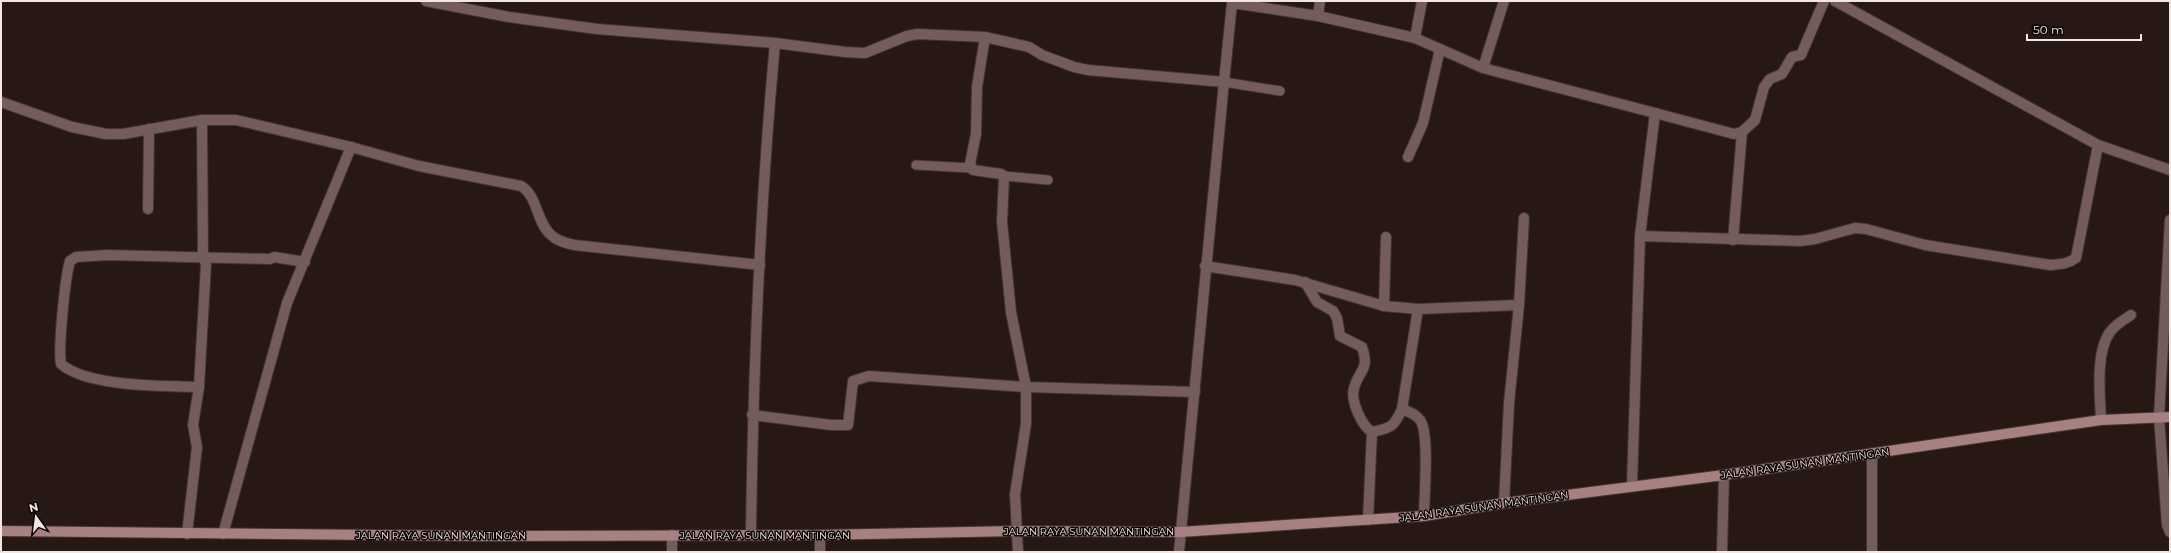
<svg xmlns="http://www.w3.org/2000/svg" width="2171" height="553" viewBox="0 0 2171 553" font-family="Montserrat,sans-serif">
<rect width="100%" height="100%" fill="#271813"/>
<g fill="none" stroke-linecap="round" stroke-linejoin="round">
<defs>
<g id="lane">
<path d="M1224,82l56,9"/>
<path d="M916,165l55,3"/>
<path d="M1004,176l44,4"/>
</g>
<g id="street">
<path d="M426,1l83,16 88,12 178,14 70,9 20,1 42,-17 11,-2 67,3 44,10 13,8 32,12 14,3 136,12 -45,470"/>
<path d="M1835,1l263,144 72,25"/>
<path d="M1318,16l2,-15"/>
<path d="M985,37l-8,50 -1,47 -6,30 3,6 28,4 3,2 -2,46 9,90 15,75 169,5"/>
<path d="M1415,38l7,-37"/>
<path d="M1483,68l21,-67"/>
<path d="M1224,82l8,-79 86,13 97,22 68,30 172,45 -15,123"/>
<path d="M1,102l71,25 34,7h17l79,-14h34l115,27 68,19 102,20c17,10 15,36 30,49 6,6 15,8 23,10l186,20"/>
<path d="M1655,113l79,21 8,-2"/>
<path d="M1408,157l15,-34 17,-74"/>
<path d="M148,209l1,-80"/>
<path d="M2170,220l-11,197 8,108 3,7"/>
<path d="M1733,240l9,-108 13,-12 9,-33 6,-8 12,-5 10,-17 9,-2 23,-54"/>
<path d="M1205,266l90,14 89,26 34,3 101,-4"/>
<path d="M1305,282l12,20 16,9 4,7 3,18 22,11c8,24 -3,22 -8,41 -4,13 8,38 18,44"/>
<path d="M1384,306l2,-69"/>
<path d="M199,387c-35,-1 -112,0 -138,-23 -3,-16 4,-86 9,-103l6,-4 32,-2 162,4 4,-2 31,5"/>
<path d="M1402,409c7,3 14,5 18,11 10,13 4,78 4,96"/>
<path d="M752,415l79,10h17l5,-44 16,-5 157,11v37l-11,70 3,58"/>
<path d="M2101,420c-1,-24 -6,-67 9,-88 5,-7 13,-12 21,-17"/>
<path d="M1632,485l8,-249 160,5 15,-2 40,-11 11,1 59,16 125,20c10,-1 18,-1 26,-7l22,-113"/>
<path d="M1504,503l5,-100 10,-98 5,-87"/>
<path d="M1368,520l4,-88c19,-4 22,-5 30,-23l16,-100"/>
<path d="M187,534l10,-87 -4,-22 6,-38 7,-123 -3,-8 -1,-136"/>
<path d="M223,534l64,-231 64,-156"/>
<path d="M751,534c2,-164 9,-328 24,-491"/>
<path d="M672,535v17"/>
<path d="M820,535v17"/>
<path d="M1722,552l2,-77"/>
<path d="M1872,552v-99"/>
</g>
<path id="secondary" d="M1,531l478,5 341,-1 196,-4 164,1 244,-16 80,-13 220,-28 377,-55 69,-3"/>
</defs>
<use href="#lane" stroke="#433530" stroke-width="11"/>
<use href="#street" stroke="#433530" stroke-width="12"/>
<use href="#secondary" stroke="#433530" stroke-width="12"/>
<use href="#lane" stroke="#745c5c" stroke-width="9"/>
<use href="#street" stroke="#745c5c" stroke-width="10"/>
<use href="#secondary" stroke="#a68180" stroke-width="10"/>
</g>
<g text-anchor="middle" stroke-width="3" stroke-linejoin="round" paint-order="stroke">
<g font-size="10" fill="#f1e6e2" stroke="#0b0504">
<text transform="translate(1805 463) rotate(-8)" y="4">JALAN RAYA SUNAN MANTINGAN</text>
<text transform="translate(1484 506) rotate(-8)" y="4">JALAN RAYA SUNAN MANTINGAN</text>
<text x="1089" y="535">JALAN RAYA SUNAN MANTINGAN</text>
<text x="441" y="539">JALAN RAYA SUNAN MANTINGAN</text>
<text x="765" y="539">JALAN RAYA SUNAN MANTINGAN</text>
</g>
</g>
<rect width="2171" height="553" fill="none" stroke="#f1e6e2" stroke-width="4"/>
<g transform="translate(36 517) rotate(346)" stroke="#0b0504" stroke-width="3" paint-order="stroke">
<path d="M0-3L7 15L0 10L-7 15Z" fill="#f1e6e2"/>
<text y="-6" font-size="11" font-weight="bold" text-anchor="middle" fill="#f1e6e2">N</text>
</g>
<path d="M2027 34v6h114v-6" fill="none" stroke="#f1e6e2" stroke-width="2"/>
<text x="2033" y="34" font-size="12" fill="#f1e6e2" stroke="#0b0504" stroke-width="3" paint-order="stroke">50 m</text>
</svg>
